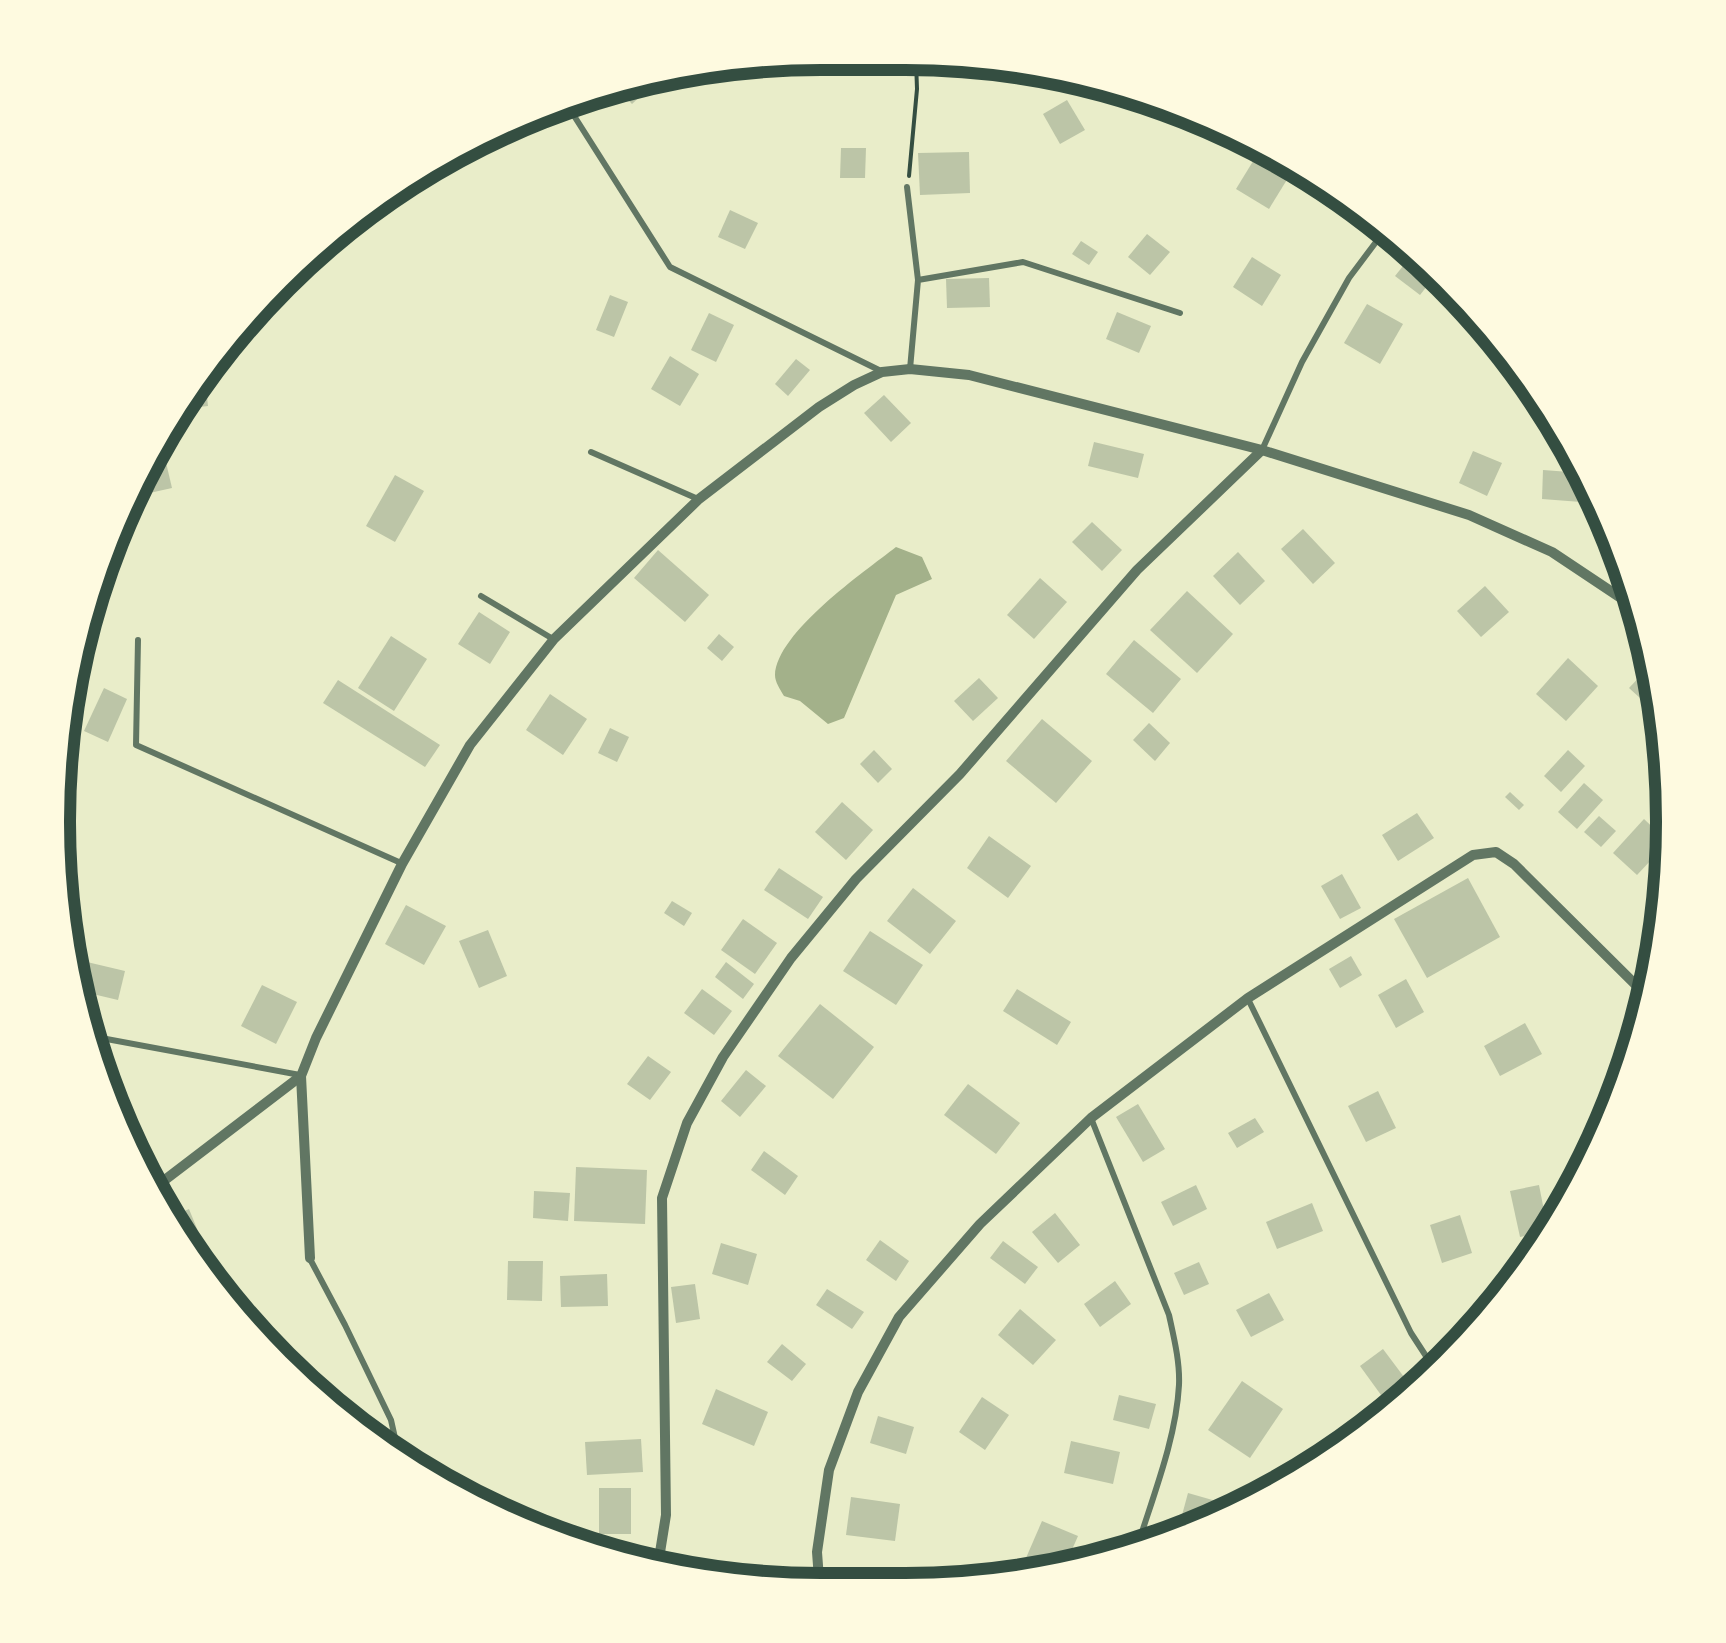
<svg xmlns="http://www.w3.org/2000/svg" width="1726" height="1643" viewBox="0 0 1726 1643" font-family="Roboto,sans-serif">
<rect width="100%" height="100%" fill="#e9edc9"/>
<path fill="#a3b18a" d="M896,547l26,10 10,22 -36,16 -52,123 -16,6 -28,-23 -16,-5c-4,-7 -9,-14 -9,-21 2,-43 89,-103 121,-128z"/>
<g fill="#bcc5a7">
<path d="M646,75l8,8 -22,21 -18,-19z"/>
<path d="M1067,100l18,30 -25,14 -17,-30z"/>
<path d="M841,148h25l-1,30h-25z"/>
<path d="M969,152l1,41 -50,2 -2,-42z"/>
<path d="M1255,158l33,20 -19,31 -33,-20z"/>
<path d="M730,210l28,13 -13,26 -27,-12z"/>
<path d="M1147,234l23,18 -20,23 -22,-18z"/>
<path d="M1081,241l17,11 -9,13 -17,-11z"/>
<path d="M1252,257l29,18 -19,31 -29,-19z"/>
<path d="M1407,261l24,20 -11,14 -25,-19z"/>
<path d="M989,278l1,29 -43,1 -1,-29z"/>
<path d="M610,295l18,7 -14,35 -18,-7z"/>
<path d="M1467,300l16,15 7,10 -28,-9z"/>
<path d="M1367,304l36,20 -23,40 -36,-21z"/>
<path d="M1117,312l34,14 -12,27 -33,-14z"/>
<path d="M709,313l25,12 -18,37 -25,-12z"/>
<path d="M670,356l29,18 -19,32 -29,-17z"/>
<path d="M796,359l14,11 -22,26 -13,-12z"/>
<path d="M204,370l4,36 -26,3 -1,-8z"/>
<path d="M884,395l27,28 -20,19 -27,-29z"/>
<path d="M160,437l12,51 -27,6 -5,-22 15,-34z"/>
<path d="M1094,442l50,12 -6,24 -50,-12z"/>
<path d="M1473,451l29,12 -15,33 -28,-13z"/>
<path d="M1543,470l40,3 -2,29 -39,-3z"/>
<path d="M395,475l29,16 -29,51 -29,-16z"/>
<path d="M1092,522l30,28 -20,21 -30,-29z"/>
<path d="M1303,529l32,34 -22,21 -32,-35z"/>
<path d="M658,550l51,45 -24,27 -51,-44z"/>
<path d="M1238,552l27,29 -25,24 -27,-29z"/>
<path d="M1040,578l27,24 -33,37 -27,-24z"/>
<path d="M1485,586l24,26 -28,25 -24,-26z"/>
<path d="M1187,591l46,43 -36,39 -47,-43z"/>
<path d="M479,612l31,20 -20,32 -32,-20z"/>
<path d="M719,634l15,13 -12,14 -15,-13z"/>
<path d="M391,636l36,23 -33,52 -36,-23z"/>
<path d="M1134,640l47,39 -28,34 -47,-39z"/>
<path d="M1568,658l30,28 -32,35 -30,-27z"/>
<path d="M1647,669l10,8 4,18 -11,12 -21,-19z"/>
<path d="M979,678l19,20 -25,23 -19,-20z"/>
<path d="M338,680l102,65 -15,22 -102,-64z"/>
<path d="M104,688l23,11 -19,43 -24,-11z"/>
<path d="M550,694l37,25 -24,36 -37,-25z"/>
<path d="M1042,719l50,42 -36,42 -50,-42z"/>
<path d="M1149,723l21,20 -15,18 -22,-21z"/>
<path d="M610,728l19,9 -12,25 -19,-9z"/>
<path d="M874,750l18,19 -14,14 -18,-19z"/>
<path d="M1568,750l17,16 -24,26 -17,-16z"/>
<path d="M1584,783l19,17 -26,29 -19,-17z"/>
<path d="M1510,792l14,13 -5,5 -14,-13z"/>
<path d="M842,802l31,28 -27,30 -31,-28z"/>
<path d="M1417,813l17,25 -36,23 -16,-26z"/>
<path d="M1599,816l17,15 -15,16 -17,-15z"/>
<path d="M1644,819l24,23 -31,33 -24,-22z"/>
<path d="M989,836l42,30 -23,32 -41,-30z"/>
<path d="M779,868l44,29 -15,22 -44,-29z"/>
<path d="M1342,874l19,34 -21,11 -19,-33z"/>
<path d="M1468,878l32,59 -73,41 -33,-59z"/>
<path d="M913,888l43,33 -26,33 -43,-33z"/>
<path d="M672,901l20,12 -8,13 -20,-13z"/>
<path d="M406,905l40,21 -22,39 -39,-21z"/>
<path d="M743,919l34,24 -22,31 -34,-24z"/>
<path d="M488,930l19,46 -28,12 -20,-47z"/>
<path d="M870,931l53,34 -27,40 -53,-34z"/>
<path d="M1659,950l-4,24 -1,8 -13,-12z"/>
<path d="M1351,956l11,19 -22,13 -11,-19z"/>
<path d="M87,962l38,9 -7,29 -38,-9z"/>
<path d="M726,962l28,22 -11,15 -28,-22z"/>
<path d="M1406,979l18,33 -28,16 -18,-33z"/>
<path d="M262,985l35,17 -21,42 -35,-18z"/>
<path d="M702,989l30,22 -18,24 -30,-22z"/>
<path d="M1017,989l54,33 -14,23 -54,-34z"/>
<path d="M820,1004l54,43 -41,52 -55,-43z"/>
<path d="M1525,1023l17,31 -42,22 -16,-30z"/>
<path d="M648,1056l23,16 -21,28 -23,-16z"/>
<path d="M746,1070l20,16 -26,31 -19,-16z"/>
<path d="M968,1084l52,39 -24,31 -52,-39z"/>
<path d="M1378,1091l18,37 -30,14 -18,-36z"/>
<path d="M1138,1104l27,45 -22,13 -27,-45z"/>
<path d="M1255,1118l9,14 -27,16 -9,-15z"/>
<path d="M764,1151l34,25 -13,19 -34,-25z"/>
<path d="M576,1167l71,3 -2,54 -71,-3z"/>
<path d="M1196,1185l11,24 -34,17 -12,-24z"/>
<path d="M1539,1185l9,46 -28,6 -10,-46z"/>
<path d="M534,1191l36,2 -2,28 -35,-3z"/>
<path d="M1312,1203l11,28 -46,18 -11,-27z"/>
<path d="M189,1209l15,37 -14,6 -24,-33z"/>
<path d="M1055,1213l25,32 -22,18 -26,-31z"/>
<path d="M1460,1215l12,38 -30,10 -12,-38z"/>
<path d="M880,1240l29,21 -13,20 -30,-21z"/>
<path d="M1003,1241l35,26 -13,17 -35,-26z"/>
<path d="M721,1243l36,11 -9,31 -36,-11z"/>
<path d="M508,1261h35l-1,40 -35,-1z"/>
<path d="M1199,1262l10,22 -25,11 -10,-22z"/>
<path d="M607,1274l1,32 -47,1 -1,-31z"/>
<path d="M1115,1281l16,23 -31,23 -16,-23z"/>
<path d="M695,1284l5,35 -24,4 -5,-36z"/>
<path d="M827,1289l37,23 -12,17 -36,-24z"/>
<path d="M1269,1293l15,27 -33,17 -15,-27z"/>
<path d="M1020,1309l36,31 -23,25 -35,-30z"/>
<path d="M272,1339l3,23 -16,-21z"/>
<path d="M782,1344l24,20 -14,17 -25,-19z"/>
<path d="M1383,1349l30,40 -24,17 -29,-40z"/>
<path d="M1242,1381l41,28 -33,49 -42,-28z"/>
<path d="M716,1389l52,23 -14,34 -52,-22z"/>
<path d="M1119,1395l37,9 -7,25 -36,-9z"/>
<path d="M982,1397l27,18 -24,35 -26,-18z"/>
<path d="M878,1416l36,11 -8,27 -36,-11z"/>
<path d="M641,1439l2,33 -56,3 -2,-33z"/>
<path d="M1071,1441l49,11 -7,32 -49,-11z"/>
<rect x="599" y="1488" width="32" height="46"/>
<path d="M1188,1493l28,8 -7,23 -21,9 -10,-3z"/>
<path d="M851,1497l49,7 -5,37 -49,-6z"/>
<path d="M1042,1521l36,15 -15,34 -6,2 -31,-14z"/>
</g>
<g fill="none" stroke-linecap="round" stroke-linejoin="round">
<path stroke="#344e41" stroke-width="4" d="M909,176l8,-87 -1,-28"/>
<g stroke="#617663" stroke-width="6">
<path d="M564,100l106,167 211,104"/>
<path d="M907,187l11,93"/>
<path d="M910,369l8,-89 105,-18 157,51"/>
<path d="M1262,450l40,-88 47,-84 39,-52"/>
<path d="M591,452l107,47"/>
<path d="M481,596l72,43"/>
<path d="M138,640l-2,105 265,118"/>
<path d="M1248,999l163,334 26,40"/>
<path d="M85,1035l215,40"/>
<path d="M1091,1118l78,197c5,23 11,47 10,70 -3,56 -28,116 -44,169"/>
<path d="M310,1259l35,66 46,95 10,45"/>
</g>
<g stroke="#617663" stroke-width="10">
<path d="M149,1192l152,-116"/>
<path d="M310,1258l-9,-182 15,-38 86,-174 68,-119 84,-106 145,-140 120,-92 35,-22 28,-13 28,-3 59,6 293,75 207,65 83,37 72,48 18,15"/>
<path d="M657,1571l9,-56 -4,-317 25,-75 36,-66 68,-99 65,-79 104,-105 177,-204 125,-120"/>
<path d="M819,1579l-2,-27 12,-82 29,-78 41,-75 81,-93 111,-106 157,-120 225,-143 23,-3 18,12 137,136"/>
</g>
</g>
<path d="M0 0H1726V1643H0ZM821 70H905A751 751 0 0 1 1656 821V822A751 751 0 0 1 905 1573H821A751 751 0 0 1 70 822V821A751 751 0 0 1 821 70Z" fill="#fefae0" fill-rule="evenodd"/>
<path fill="none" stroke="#344e41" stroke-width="12" d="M821 70H905A751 751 0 0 1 1656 821V822A751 751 0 0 1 905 1573H821A751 751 0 0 1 70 822V821A751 751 0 0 1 821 70Z"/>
</svg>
